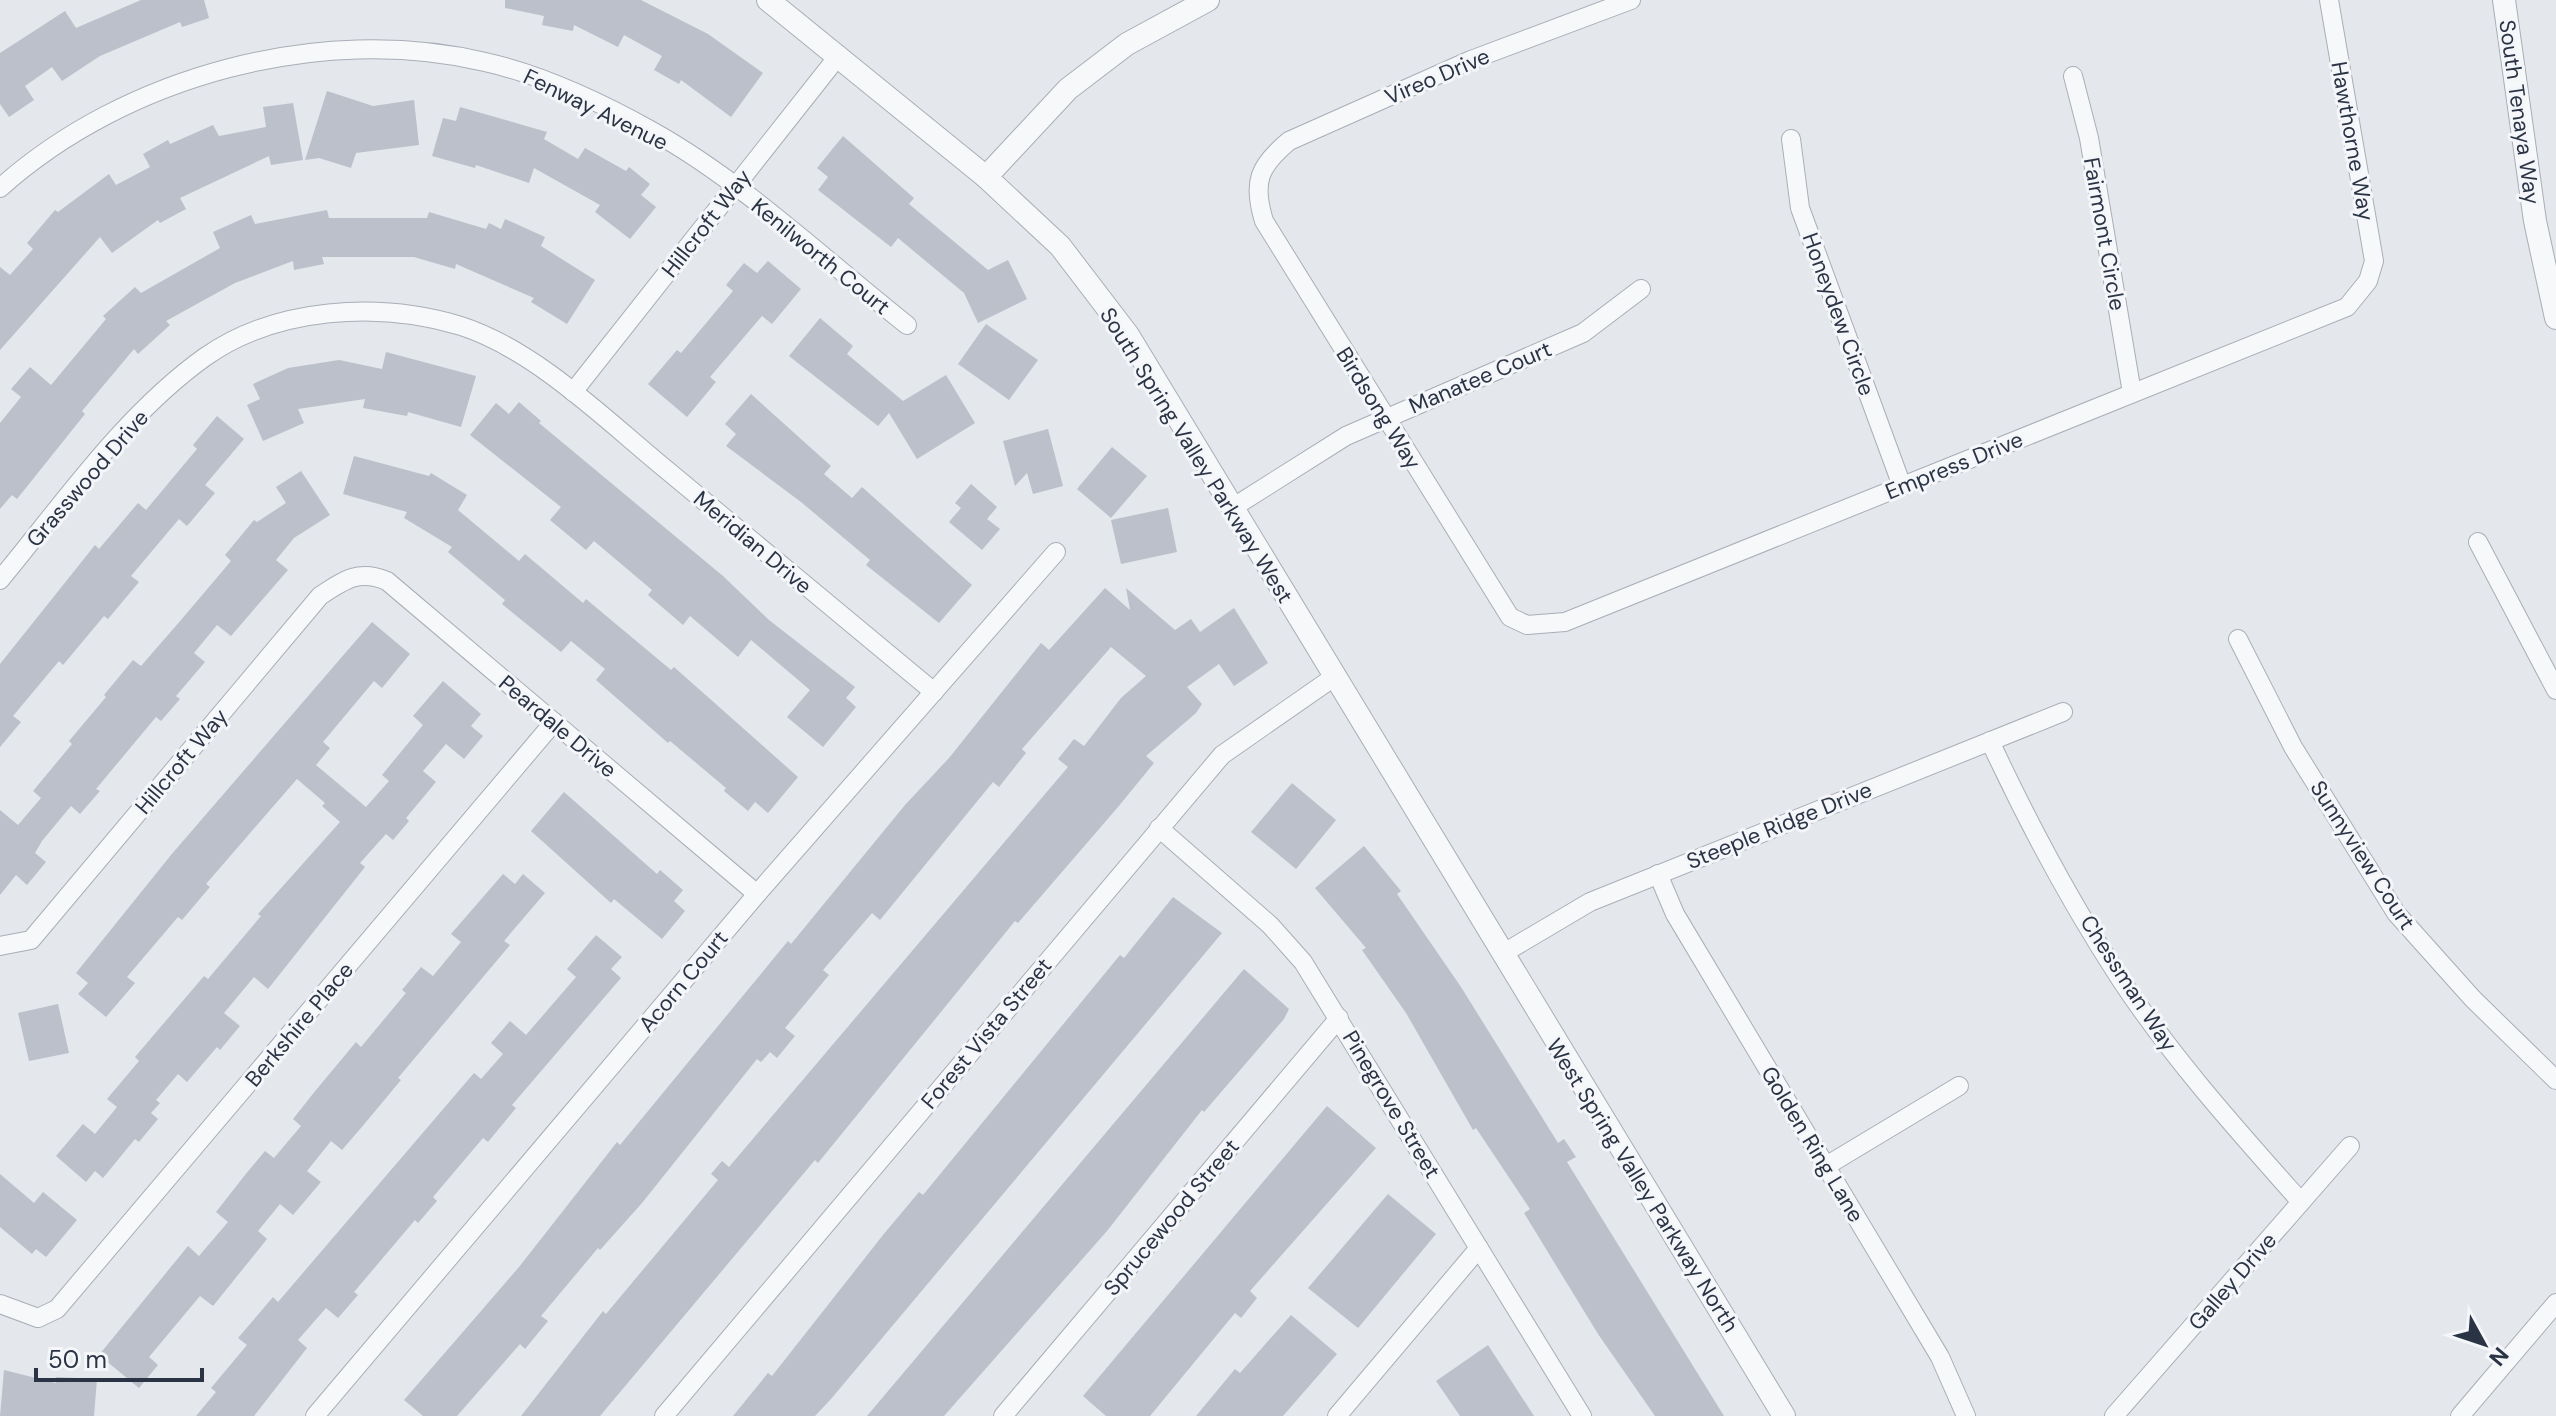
<svg xmlns="http://www.w3.org/2000/svg" width="2556" height="1416" viewBox="0 0 2556 1416" font-family="'DM Sans',sans-serif">
<rect width="100%" height="100%" fill="#e4e7ec"/>
<g fill="#bbc0ca">
<path d="M141,0h63l5,18 -27,9 -2,-5 -80,34 -38,25 -10,-14 -27,19 9,14 -25,17 -9,-13v-51l65,-42 11,17z"/>
<path d="M505,0h136l67,34 55,39 -32,44 -50,-37 -2,4 -25,-14 8,-14 -38,-21 -6,12 -44,-22 -1,6 -31,-6 2,-9 -39,-8z"/>
<path d="M327,91l46,15 41,-6 5,45 -63,8 -5,15 -32,-10 -14,2z"/>
<path d="M293,103l10,57 -32,5 -2,-9 -89,42 6,11 -26,14 -2,-3 -46,33 -12,-16 -100,113v-83l10,8 23,-26 -6,-6 28,-33 3,2 51,-38 7,11 34,-18 -7,-13 25,-14 2,4 43,-19 6,11 47,-9 -3,-20z"/>
<path d="M460,107l87,25 -3,7 34,20 7,-11 41,23 3,-4 21,17 -9,11 15,12 -26,32 -35,-27 5,-7 -66,-37 -5,15 -53,-18 -1,3 -43,-12 11,-38 13,3z"/>
<path d="M843,136l71,62 -5,6 79,66 20,-10 19,39 -49,24 -14,-30 -66,-55 -7,9 -73,-57 10,-13 -11,-9z"/>
<path d="M327,210l2,8h98l2,-6 57,17 3,-6 12,6 4,-10 40,18 -4,9 54,34 -28,44 -36,-22 3,-4 -78,-34 -1,5 -41,-12h-92l2,7 -30,6 -1,-9 -58,22 -69,38 4,4 -32,29 -4,-5 -52,62 3,3 -68,85 -5,-4 -12,14v-86l21,-26 -10,-8 19,-22 21,18 55,-66 -3,-3 32,-29 6,6 79,-45 -7,-16 38,-17 4,9z"/>
<path d="M768,261l33,28 -29,35 -10,-8 -52,61 6,5 -29,35 -39,-33 29,-34 4,3 52,-62 -7,-6 18,-22 13,10z"/>
<path d="M820,318l33,28 -6,8 56,47 43,-26 29,48 -58,36 -28,-46 -11,13 -89,-70z"/>
<path d="M986,324l52,36 -29,40 -51,-36z"/>
<path d="M386,352l90,24 -15,51 -53,-15 -1,4 -44,-8 2,-9 -67,10 6,14 -41,18 -16,-36 13,-6 -7,-15 35,-16 51,-8 43,9z"/>
<path d="M751,394l80,72 -7,8 28,24 10,-11 110,98 -33,38 -73,-58 4,-5 -69,-58 -75,-56 10,-12 -11,-10z"/>
<path d="M519,402l22,19 -2,2 184,153 46,44 86,67 -9,11 10,9 -33,40 -36,-30 23,-27 -59,-50 -13,17 -48,-41 -7,9 -35,-30 4,-5 -58,-49 -8,9 -36,-30 11,-13 -91,-72 26,-32 13,11z"/>
<path d="M217,416l27,23 -39,46 10,8 -28,33 -8,-7 -48,57 8,6 -31,37 -4,-3 -41,49 -4,-4 -46,55 8,6 -21,25v-83l95,-119 4,4 39,-46 8,7 51,-61 -4,-4z"/>
<path d="M1048,429l15,57 -30,8 -6,-21 -12,13 -12,-45z"/>
<path d="M1112,447l35,29 -36,42 -34,-29z"/>
<path d="M354,456l75,20 2,-3 36,22 -9,15 61,51 6,-7 58,49 3,-4 85,71 3,-3 124,110 -30,36 -13,-11 -7,9 -24,-20 2,-3 -56,-47 -2,2 -72,-63 9,-11 -34,-28 -10,11 -59,-48 3,-4 -57,-48 4,-5 -48,-29 3,-6 -64,-18z"/>
<path d="M301,471l29,44 -36,23 -18,22 12,10 -57,66 -14,-11 -23,28 11,9 -29,34 4,3 -19,22 -5,-4 -60,72 4,2 -20,23 -9,-8 -29,35 -7,12 11,9 -19,23 -11,-10 -16,20v-85l18,15 23,-27 -8,-7 39,-47 -3,-3 37,-44 -2,-2 29,-35 8,6 40,-46 50,-59 -6,-6 29,-35 3,2 29,-19 -10,-16z"/>
<path d="M971,484l26,23 -10,12 13,10 -18,21 -33,-28 12,-14 -6,-5z"/>
<path d="M1168,508l9,44 -56,12 -10,-44z"/>
<path d="M1105,588l25,22 -4,-22 49,42 16,-11 9,13 34,-24 34,55 -34,23 -15,-22 -32,23 15,17 -6,9 -50,43 8,7 -36,44 -100,116 -3,-2 -197,242 -3,-3 -215,256h-79l82,-105 3,3 112,-134 -7,-6 11,-13 7,6 339,-400 -10,-8 16,-20 10,7 37,-48 25,-22 -35,-29 -89,102 4,4 -27,34 -6,-5 -113,138 -8,-7 -49,57 6,5 -44,53 10,8 -18,22 -7,-6 -9,10 -4,-3 -115,144 -42,47 -2,-2 -57,68 7,5 -23,28 -5,-5 -63,72h-34l-19,-16 115,-133 98,-125 3,3 168,-204 3,3 114,-139 44,-47 92,-115 8,7z"/>
<path d="M372,622l38,32 -28,34 -8,-7 -51,61 7,6 -14,17 50,42 23,-26 -7,-6 41,-50 -10,-9 30,-35 38,33 -10,12 12,10 -19,23 -18,-15 -23,27 13,11 -30,36 3,3 -16,19 -7,-6 -26,29 5,4 -97,122 -14,-12 -30,36 16,13 -20,24 -3,-3 -30,35 -9,-8 -22,26 4,3 -9,10 7,6 -19,23 -4,-3 -32,39 -8,-7 -9,11 -30,-26 27,-32 12,10 22,-27 -10,-8 32,-38 -4,-4 69,-81 4,3 53,-63 -3,-2 82,-92 -18,-16 3,-3 -28,-24 -91,105 4,3 -28,33 -4,-3 -51,60 8,6 -29,34 -28,-23 10,-11 -12,-10 95,-118z"/>
<path d="M1292,783l44,37 -40,49 -45,-37z"/>
<path d="M564,792l93,82 3,-4 23,20 -9,11 11,10 -23,28 -48,-40 -3,4 -80,-72z"/>
<path d="M1364,846l37,45 -4,3 64,93 97,156 6,-4 12,18 -9,5 157,254h-69l-57,-82 -74,-121 6,-4 -54,-81 -3,2 -67,-117 -44,-63 4,-2 -51,-60z"/>
<path d="M503,874l12,10 8,-10 22,19 -41,48 6,4 -112,133 3,2 -40,48 -19,22 -11,-9 -24,30 14,11 -28,33 -13,-11 -22,27 9,8 -54,67 -13,-10 -51,61 9,8 -19,23 -40,-33 89,-109 11,10 29,-34 -12,-10 29,-37 20,-24 9,7 27,-32 -8,-7 23,-29 40,-48 5,5 45,-54 -4,-3 19,-23 12,9 28,-34 -10,-8z"/>
<path d="M1173,897l49,36 -391,466 -16,17h-82l35,-43 4,3 111,-141 36,-43 4,3 197,-240 4,3z"/>
<path d="M596,935l26,22 -11,12 10,9 -109,127 4,3 -28,34 -5,-4 -50,59 4,4 -19,22 -3,-3 -61,72 4,3 -20,23 -12,-10 -28,32 9,8 -53,68h-58l20,-24 -5,-4 36,-43 -9,-7 35,-41 5,5 196,-229 7,6 22,-25 -12,-11 19,-22 16,14 50,-58 -9,-8z"/>
<path d="M1244,969l45,40 -5,10 -80,93 -2,-2 -95,121 -163,185h-77z"/>
<path d="M58,1004l11,49 -40,8 -11,-48z"/>
<path d="M1327,1106l49,42 -126,143 7,7 -16,20 -6,-5 -85,103h-44l-23,-20z"/>
<path d="M0,1174l34,29 9,-11 34,28 -31,37 -10,-8 -4,5 -32,-27z"/>
<path d="M1388,1194l48,40 -78,94 -50,-40z"/>
<path d="M1291,1315l46,39 -54,62h-87l39,-47 5,4z"/>
<path d="M1488,1345l46,71h-74l-24,-35z"/>
<path d="M4,1370l52,13v-6l41,2 -3,37h-94z"/>
</g>
<g fill="none" stroke-linecap="round" stroke-linejoin="round">
<defs>
<g id="minor">
<path d="M1631,0l-160,60 -182,81c-30,25 -37,41 -25,80l246,396 17,8 38,-3 782,-315 21,-26 6,-20 -45,-261"/>
<path d="M2073,76l16,62 43,255"/>
<path d="M1791,139l9,69 102,278"/>
<path d="M0,188c125,-112 321,-165 485,-126 58,13 115,40 167,69 90,50 174,130 255,194"/>
<path d="M573,392l266,-337"/>
<path d="M1232,508l114,-72 237,-103 58,-44"/>
<path d="M2478,542l78,148"/>
<path d="M0,580c63,-76 124,-165 205,-223 71,-50 174,-56 256,-31 75,24 147,96 207,145 89,74 177,147 266,221"/>
<path d="M2238,639l55,108 103,166 77,86 83,81"/>
<path d="M1990,741c38,82 82,164 131,239 53,80 117,151 180,222"/>
<path d="M1159,828l111,97 33,37 279,454"/>
<path d="M1658,874l17,40 265,443 26,59"/>
<path d="M0,946l31,-6 289,-344c24,-16 39,-27 67,-15l370,313"/>
<path d="M1502,954l88,-52 473,-190"/>
<path d="M1826,1166l133,-80"/>
<path d="M0,1304l38,14 19,-9 497,-587"/>
<path d="M315,1416l442,-522 299,-342"/>
<path d="M664,1416l558,-661 112,-78"/>
<path d="M1003,1416l336,-398"/>
<path d="M1337,1416l142,-168"/>
<path d="M2114,1416l236,-270"/>
<path d="M2460,1416l96,-113"/>
</g>
<g id="tertiary">
<path d="M768,0l218,177 74,69 68,89 656,1081"/>
<path d="M2504,0l31,221 21,97"/>
<path d="M986,177l82,-88 59,-45 81,-44"/>
</g>
</defs>
<use href="#minor" stroke="#a9aeb7" stroke-width="20"/>
<use href="#tertiary" stroke="#a9aeb7" stroke-width="24"/>
<use href="#minor" stroke="#f7f8fa" stroke-width="18"/>
<use href="#tertiary" stroke="#f7f8fa" stroke-width="22"/>
</g>
<g text-anchor="middle" stroke-width="6" stroke-linejoin="round" paint-order="stroke">
<g font-size="22" fill="#2b3445" stroke="#f4f6f9">
<text transform="translate(1437 76) rotate(-23)" y="8">Vireo Drive</text>
<text transform="translate(596 109) rotate(26)" y="8">Fenway Avenue</text>
<text transform="translate(2520 112) rotate(82)" y="8">South Tenaya Way</text>
<text transform="translate(2353 141) rotate(80)" y="8">Hawthorne Way</text>
<text transform="translate(706 223) rotate(-52)" y="8">Hillcroft Way</text>
<text transform="translate(2105 234) rotate(80)" y="8">Fairmont Circle</text>
<text transform="translate(821 256) rotate(39)" y="8">Kenilworth Court</text>
<text transform="translate(1839 314) rotate(70)" y="8">Honeydew Circle</text>
<text transform="translate(1480 377) rotate(-23)" y="8">Manatee Court</text>
<text transform="translate(1379 408) rotate(58)" y="8">Birdsong Way</text>
<text transform="translate(1197 455) rotate(58)" y="8">South Spring Valley Parkway West</text>
<text transform="translate(1954 465) rotate(-22)" y="8">Empress Drive</text>
<text transform="translate(87 478) rotate(-49)" y="8">Grasswood Drive</text>
<text transform="translate(753 542) rotate(40)" y="8">Meridian Drive</text>
<text transform="translate(558 726) rotate(40)" y="8">Peardale Drive</text>
<text transform="translate(181 761) rotate(-50)" y="8">Hillcroft Way</text>
<text transform="translate(1779 825) rotate(-22)" y="8">Steeple Ridge Drive</text>
<text transform="translate(2363 855) rotate(57)" y="8">Sunnyview Court</text>
<text transform="translate(683 981) rotate(-50)" y="8">Acorn Court</text>
<text transform="translate(2129 983) rotate(57)" y="8">Chessman Way</text>
<text transform="translate(299 1024) rotate(-50)" y="8">Berkshire Place</text>
<text transform="translate(986 1033) rotate(-50)" y="8">Forest Vista Street</text>
<text transform="translate(1392 1104) rotate(59)" y="8">Pinegrove Street</text>
<text transform="translate(1813 1144) rotate(59)" y="8">Golden Ring Lane</text>
<text transform="translate(1643 1185) rotate(58)" y="8">West Spring Valley Parkway North</text>
<text transform="translate(1171 1217) rotate(-50)" y="8">Sprucewood Street</text>
<text transform="translate(2232 1281) rotate(-49)" y="8">Galley Drive</text>
</g>
</g>
<g transform="translate(2484 1344) rotate(130)" stroke="#f4f6f9" stroke-width="6" paint-order="stroke">
<path d="M0-6L14 30L0 20L-14 30Z" fill="#2b3445"/>
<text y="-12" font-size="22" font-weight="bold" text-anchor="middle" fill="#2b3445">N</text>
</g>
<path d="M36 1368v12h166v-12" fill="none" stroke="#2b3445" stroke-width="4"/>
<text x="48" y="1368" font-size="24" fill="#2b3445" stroke="#f4f6f9" stroke-width="6" paint-order="stroke">50 m</text>
</svg>
